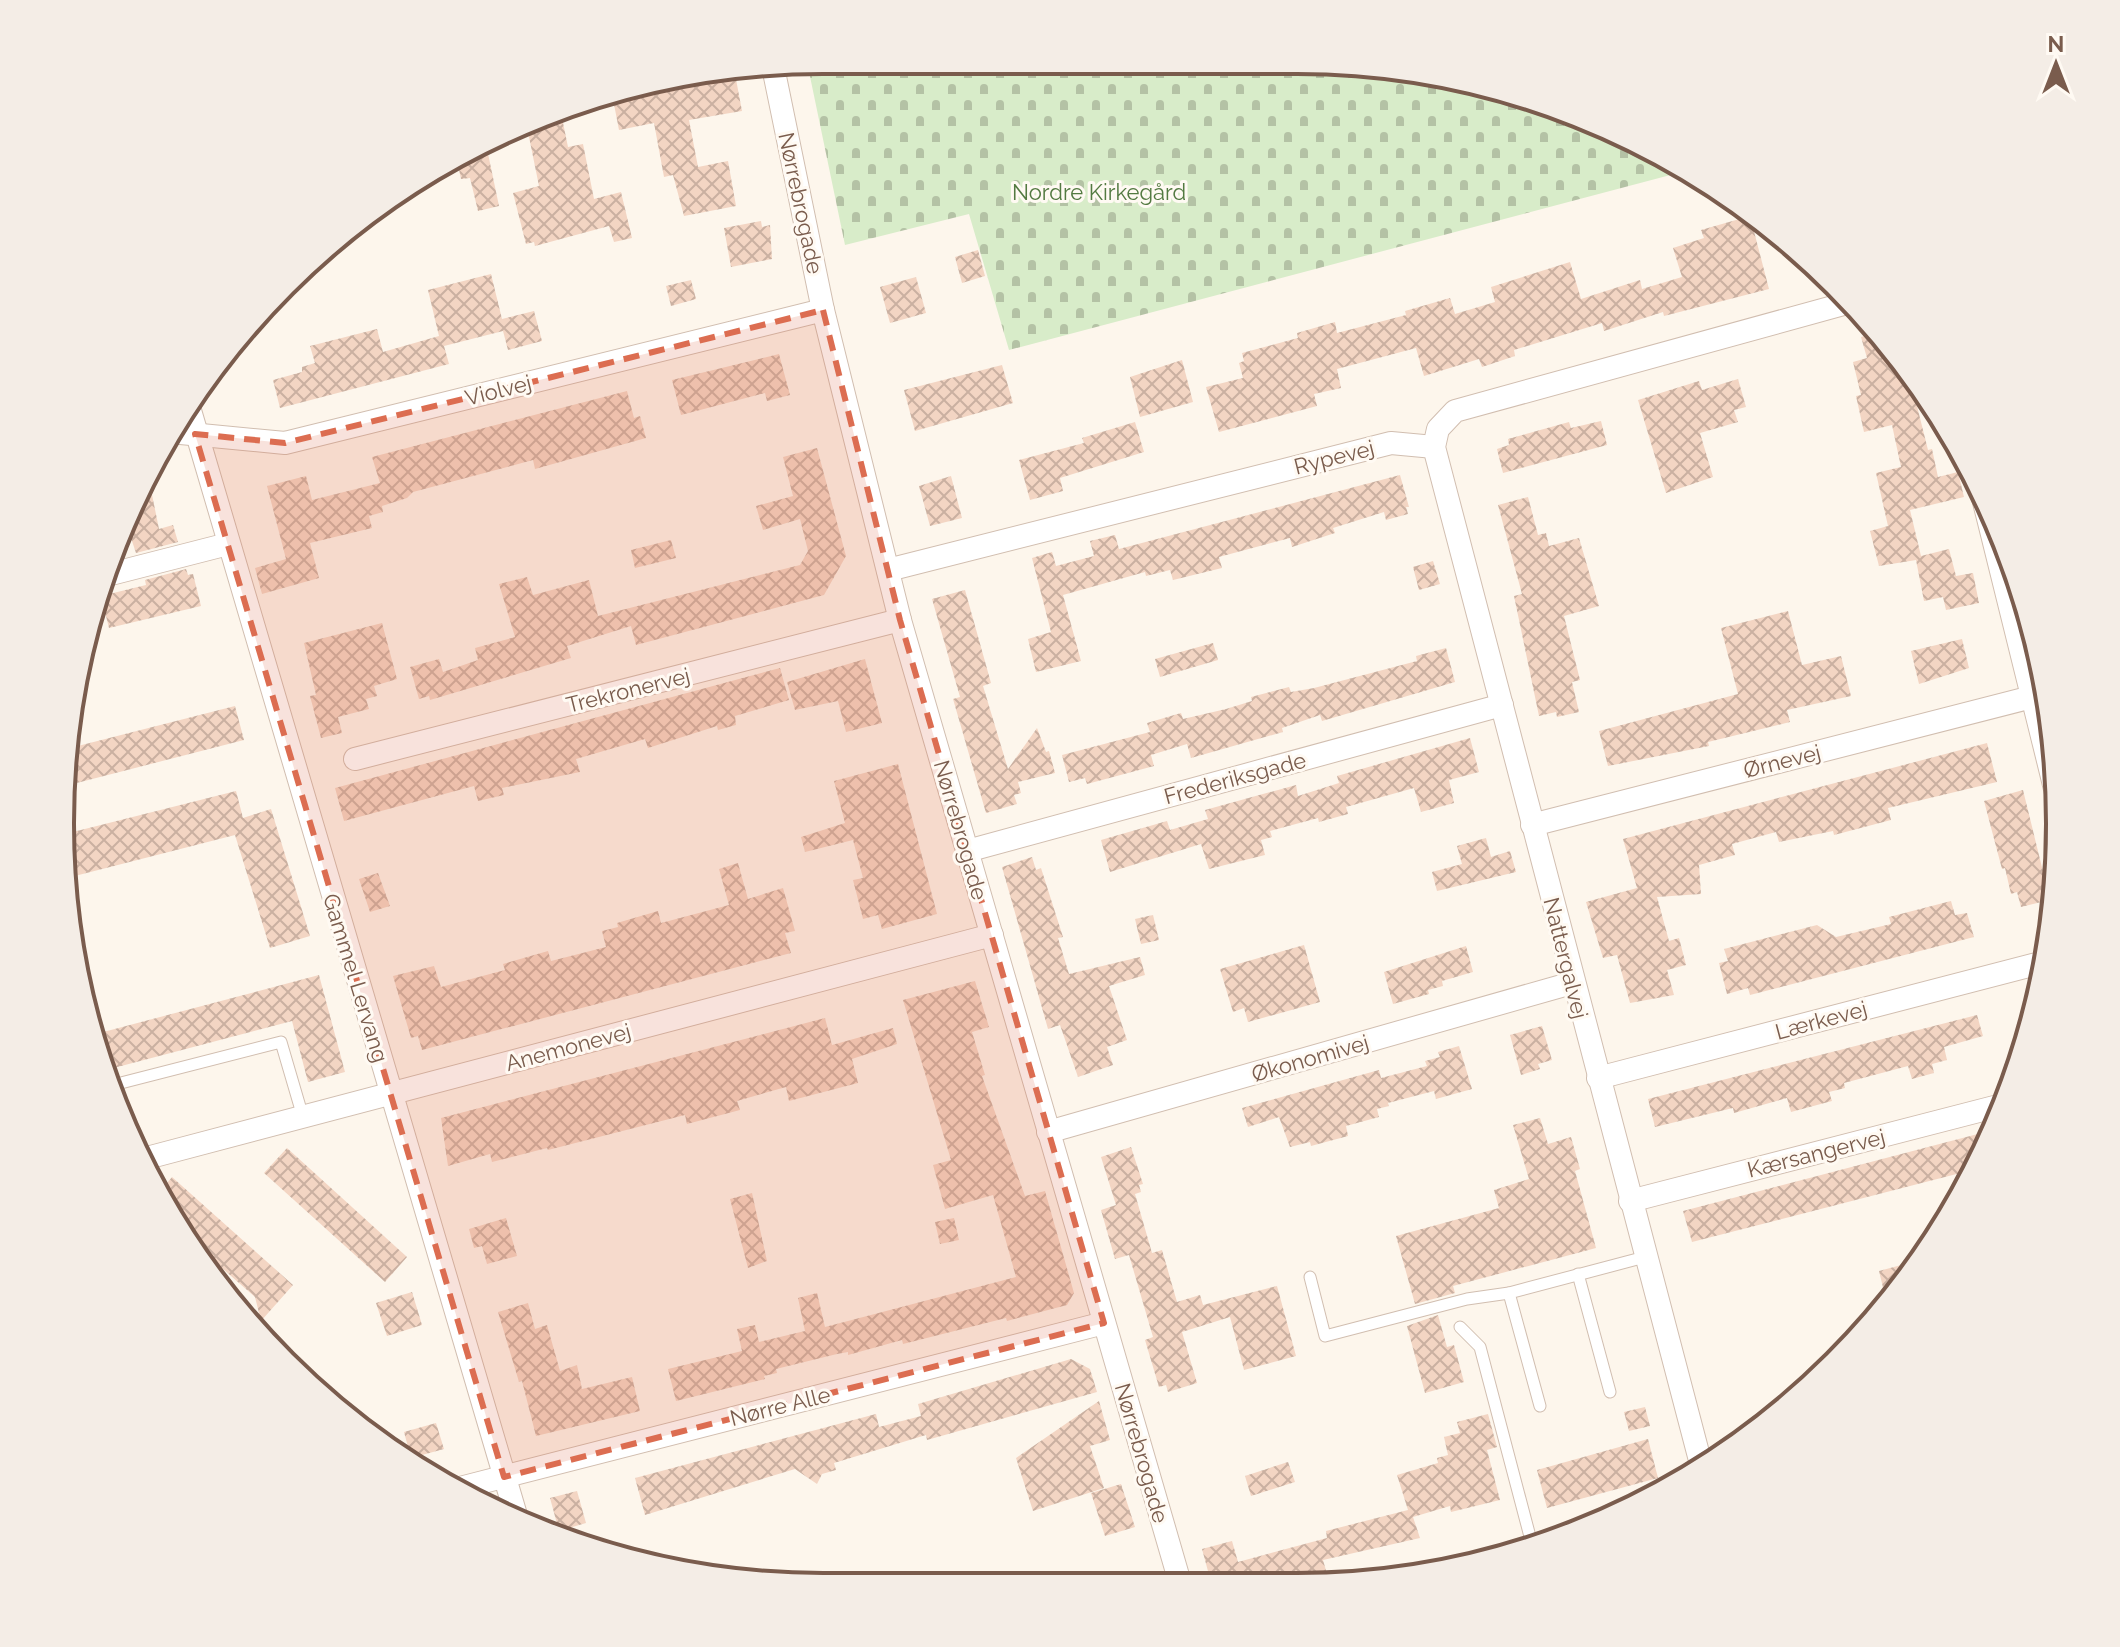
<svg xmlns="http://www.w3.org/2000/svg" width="2120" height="1647" viewBox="0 0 2120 1647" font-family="Raleway,sans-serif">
<defs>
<pattern id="cemetery-stones" width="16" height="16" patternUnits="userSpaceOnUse" patternTransform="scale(2)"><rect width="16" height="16" fill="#d8ecc9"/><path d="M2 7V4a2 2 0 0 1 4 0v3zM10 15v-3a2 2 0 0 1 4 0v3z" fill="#b4c2a5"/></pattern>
<pattern id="building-cross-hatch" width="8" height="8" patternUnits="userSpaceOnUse" patternTransform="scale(2)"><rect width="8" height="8" fill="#f3d5c3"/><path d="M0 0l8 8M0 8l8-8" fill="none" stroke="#cab0a1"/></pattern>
</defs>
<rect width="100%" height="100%" fill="#fdf6ec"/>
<path fill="url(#cemetery-stones)" d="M824,60l522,2 195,38 137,73 -669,177 -40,-136 -124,31 -38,-183z"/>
<g fill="url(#building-cross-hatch)">
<path d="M735,74l7,37 -53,9 9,47 30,-6 8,45 -52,10 -11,-41 -9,2 -10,-54 -35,7 -6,-31z"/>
<path d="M561,113l7,34 15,-3 11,55 27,-7 11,46 -18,4 -5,-16 -74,20 -1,-4 -8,2 -13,-51 26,-7 -12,-59z"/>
<path d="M486,144l13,62 -21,5 -8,-33 -9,1 -5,-23z"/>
<path d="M1750,216l19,73 -105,27 -1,-4 -59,19 -2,-8 -88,27 1,6 -33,11 -3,-8 -55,17 -8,-28 -79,21 4,19 -27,6 3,12 -98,26 -13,-45 37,-9 -4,-15 5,-2 -2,-8 56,-15 -1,-5 38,-11 2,11 69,-18 -1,-4 45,-13 5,16 40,-12 -4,-15 79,-25 11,37 59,-19 2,9 40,-12 -9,-29 31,-10 -3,-8z"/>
<path d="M761,221l1,6 8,-2 2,34 -41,8 -7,-39z"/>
<path d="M978,250l7,26 -23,7 -7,-26z"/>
<path d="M491,274l11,45 32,-8 8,30 -34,9 -5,-19 -59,15 5,18 -169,44 -7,-28 29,-8v-5l13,-4 -5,-17 67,-17 6,23 56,-16 -11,-46z"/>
<path d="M916,277l10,36 -36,10 -10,-36z"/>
<path d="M691,280l5,19 -25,7 -5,-20z"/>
<path d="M1879,332l30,42 19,76 4,-1 6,28 20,-5 6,25 -54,13 11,46 28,-7 7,27 17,-3 6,30 -33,7 -3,-13 -19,4 -8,-41 -37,6 -9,-35 18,-5 -12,-53 25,-6 -9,-42 -28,7 -8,-36 5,-1 -8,-33 14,-4 -6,-21z"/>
<path d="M779,354l11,41 -23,6 -2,-8 -84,22 -9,-35z"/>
<path d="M1182,360l11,42 -53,15 -10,-40z"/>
<path d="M1002,365l11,38 -98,28 -11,-41z"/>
<path d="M1738,379l8,28 -12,3 4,12 -38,11 13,44 -47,16 -28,-93 61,-19 3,9z"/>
<path d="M627,391l7,27 6,-2 6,22 -111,31 -2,-9 -120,32 -6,6 -25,8 1,6 -14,4 3,12 -62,15 9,35 -57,16 -7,-26 31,-9 -19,-73 39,-10 6,24 68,-17 -8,-26z"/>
<path d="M1601,421l6,24 -104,28 -6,-24 12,-4 -1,-6 61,-17 2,6z"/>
<path d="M1135,422l9,30 -84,26 3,13 -33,9 -11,-40 65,-17 -2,-5z"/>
<path d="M817,448l29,108 -22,39 -188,50 -5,-19 -64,20 4,12 -141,42 -1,-4 -10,3 -9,-32 29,-8 4,13 35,-12 -3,-12 40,-11 -16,-53 28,-7 6,18 56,-15 9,36 202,-51 8,-14 -8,-32 -37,11 -7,-24 37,-10 -10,-39z"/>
<path d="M148,475l11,54 14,-4 5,17 -42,11 -9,-27z"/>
<path d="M1400,475l9,32h-3l2,7 -22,6 -2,-8 -51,16 2,5 -43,14 -2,-9 -71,19 3,11 -49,12 -3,-10 -24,6 -1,-4 -82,23 18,66 -45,11 -8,-33 23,-7 -19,-74 20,-6 4,14 38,-10 -4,-15 25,-6 4,14z"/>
<path d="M951,476l11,42 -32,8 -11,-40z"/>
<path d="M1528,497l10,38 8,-2 3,13 30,-8 20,68 -35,10 16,64 -8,2 7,30 -22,5 -1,-5 -17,4 -25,-120 8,-2 -24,-89z"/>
<path d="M671,540l5,18 -41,10 -4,-18z"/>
<path d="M1433,561l7,23 -21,6 -6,-23z"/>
<path d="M186,569l2,6 5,-1 8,32 -92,22 -8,-32 45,-11 -1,-5z"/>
<path d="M965,590l26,93 -8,3 25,83 29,-41 9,24 3,-1 6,22 -37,9 3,11 -7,2 3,9 -31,9 -33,-114 7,-2 -28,-98z"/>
<path d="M1788,611l14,54 39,-9 10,40 -64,14 3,12 -82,20 1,4 -101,20 -9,-35 139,-37 -17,-66z"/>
<path d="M382,623l15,56 -23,7 3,10 -11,3 3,10 -31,8 4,16 -21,5 -11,-42 6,-1 -12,-52z"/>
<path d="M1962,639l7,29 -50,16 -8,-33z"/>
<path d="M1213,643l5,17 -58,17 -5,-18z"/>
<path d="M1446,648l9,34 -133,39 -2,-6 -38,13 1,4 -92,26 -4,-14 -36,11 3,11 -67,18 -2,-6 -16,4 -7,-27 88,-23 -3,-9 34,-10 2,6 43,-10 26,-8 -1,-4 38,-10 2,5 23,-4 103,-27 -1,-5z"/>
<path d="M865,659l17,64 -36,9 -8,-31 -43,9 -8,-28z"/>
<path d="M780,668l9,32 -54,16 1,9 -18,5 -1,-4 -69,22 -3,-9 -69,20 4,13 -78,16 2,7 -26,6 -4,-15 -130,35 -9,-33z"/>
<path d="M235,706l9,34 -179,46 5,-38z"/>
<path d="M1470,738l9,34 -30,8 5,23 -33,9 -7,-24 -68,19 2,7 -29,8 -1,-4 -48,13 2,6 -11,3 4,15 -56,14 -8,-25 -91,28 -9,-32 66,-19 3,9 38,-11 -3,-9 91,-25 2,11 41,-13 -2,-7z"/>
<path d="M1987,743l10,39 -109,26 3,12 -57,15 -1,-4 -54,11 -3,-10 -44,12 3,11 -36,10 2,29 -44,3 12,44 10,-3 7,27 -19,5 7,25 -44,8 -13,-48 -14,3 -17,-56 51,-14 -14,-49z"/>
<path d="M898,764l39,150 -55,15 -4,-14 -15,4 -10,-39 10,-2 -10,-38 -48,12 -4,-15 44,-14 -11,-42z"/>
<path d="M2023,790l27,110 -29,7 -4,-15 -6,2 -6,-26 -3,1 -18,-68z"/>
<path d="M236,791l7,27 28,-9 39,127 -40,12 -35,-113 -168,43 -6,-43z"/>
<path d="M1486,838l5,19 19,-6 6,21 -79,19 -5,-19 30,-8 -5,-18z"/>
<path d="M1032,857l4,13 5,-2 22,69 -5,1 11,36 71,-17 5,18 -36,11 18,54 -20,7 6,18 -35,12 -18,-52 -12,4 -46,-162z"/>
<path d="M738,863l10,36 35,-11 12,43 -10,2 6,20 -369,97 -4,-14 -7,2 -18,-62 41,-10 7,21 64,-17 -2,-6 45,-13 3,10 55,-14 -4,-16 16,-4 -1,-4 41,-12 3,12 68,-18 -10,-36z"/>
<path d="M378,873l12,33 -20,6 -11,-33z"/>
<path d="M1951,901l4,14 12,-2 7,24 -224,58 -2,-7 -21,6 -8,-31 9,-2 -4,-12 93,-24 19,12 55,-13 -2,-7z"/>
<path d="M1153,915l6,25 -18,4 -6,-25z"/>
<path d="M1304,945l16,57 -72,20 -4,-14 -11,4 -13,-43z"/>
<path d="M1466,946l7,26 -31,9 1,5 -15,4 1,4 -36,10 -9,-32z"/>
<path d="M319,975l26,97 -37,10 -16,-61 -186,49 -14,-35z"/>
<path d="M975,981l14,46 -17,5 13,43 -3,1 43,120 20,-5 29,102 -7,12 -60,16 -1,-3 -103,26 -1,-4 -54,15v-3l-11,2 -61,15 1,4 -13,3 1,3 -89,22 -8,-32 74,-18 -5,-22 18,-4 4,17 46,-11 -7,-33 19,-5 8,34 191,-50 -23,-82 -48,14 -12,-44 18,-5 -48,-160z"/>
<path d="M1977,1015l6,21 -39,11 3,13 -15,4 2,9 -22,6 -4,-13 -64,17 1,5 -16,4 3,9 -41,11 -4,-14 -53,15 -1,-5 -78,19 -7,-28z"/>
<path d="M825,1018l7,27 61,-17 4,16 -45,15 6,24 -69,18 -3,-14 -49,14 3,9 -53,14 -2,-9 -137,35 -1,-2 -55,14 -2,-8 -42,12 -7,-48z"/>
<path d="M1542,1026l10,34 -14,4 2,5 -19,6 -11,-40z"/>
<path d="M1459,1046l13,43 -36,10 -2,-8 -46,12 1,3 -12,3 2,8 -33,9 2,10 -37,10 -1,-4 -20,5 -11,-30 -31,10 -6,-19 137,-38 2,8 46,-12 -2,-5 15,-4 -2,-5z"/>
<path d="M1540,1118l8,26 23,-7 9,32 -5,2 21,77 -143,38 2,7 -40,11 -19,-68 103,-28 -5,-18 35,-11 -16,-54z"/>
<path d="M1993,1130l-17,39 -284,73 -9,-31z"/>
<path d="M1131,1147l12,37 -4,1 2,7 -6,2 17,59 10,-3 15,52 23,-7 3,10 74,-19 19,70 -52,14 -14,-53 -48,15 15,51 -29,9 -2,-7 -7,2 -14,-47 8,-3 -24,-82 -14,4 -14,-49 15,-5 -15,-48z"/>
<path d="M287,1148l120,109 -22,25 -121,-109z"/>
<path d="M172,1177l121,108 -32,36 -6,-24 -73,-64 -19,-27 -5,-12z"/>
<path d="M752,1193l15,68 -19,7 -18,-69z"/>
<path d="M506,1218l11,38 -30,8 -5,-18 -8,2 -5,-19z"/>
<path d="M954,1218l5,22 -19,4 -5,-22z"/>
<path d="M1920,1260l-18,28 -15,16 -8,-33z"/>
<path d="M412,1292l10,33 -35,11 -11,-33z"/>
<path d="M528,1303l7,26 12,-4 13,46 17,-6 5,24 50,-12 8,34 -104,25 -14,-55 -3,1 -21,-70z"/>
<path d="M1438,1315l9,32 7,-2 10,37 -39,11 -18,-67z"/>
<path d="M1071,1359l19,10 7,23 -170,48 -1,-5 -92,28 2,7 -14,4 -5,10 -22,-15 -150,46 -10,-37 241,-64 3,13 42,-11 -3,-12z"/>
<path d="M1099,1401l11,39 -20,6 14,42 -71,23 -17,-53z"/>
<path d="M1645,1407l5,19 -21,5 -5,-19z"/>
<path d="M1488,1414l9,33 -10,3 13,50 -49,12 -1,-6 -37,11 7,21 -97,22 4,14 -43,12h-72l-10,-37 30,-8 6,21 89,-24 -1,-7 82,-21 -11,-35 41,-12 -1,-5 11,-3 -4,-18 16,-4 -3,-11z"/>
<path d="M436,1423l8,26 -33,9 -7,-26z"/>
<path d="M1648,1439l10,39 -111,30 -10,-38z"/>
<path d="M1288,1462l7,20 -44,14 -6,-20z"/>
<path d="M1121,1484l14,43 -30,9 -14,-43z"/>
<path d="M577,1491l9,32 -27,8 -9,-33z"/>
</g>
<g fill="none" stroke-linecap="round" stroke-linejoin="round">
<defs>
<g id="lane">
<path d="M113,1085l168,-43 22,75"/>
<path d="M1578,1274l32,118"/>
<path d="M1310,1277l15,59 142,-37 42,-6"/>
<path d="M1460,1327l20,20 53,201"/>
<path d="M1540,1406l-31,-113 136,-36"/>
</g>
<g id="street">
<path d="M773,67l50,243 77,310 281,966"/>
<path d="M189,407l329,1115"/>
<path d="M170,432l115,11 538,-133"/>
<path d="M1983,498l73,295"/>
<path d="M888,570l503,-127 43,4"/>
<path d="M107,575l121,-31"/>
<path d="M355,759l545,-139"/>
<path d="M1532,825l500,-128"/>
<path d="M967,851l535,-146"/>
<path d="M1598,1078l446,-116"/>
<path d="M1048,1132l524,-149"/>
<path d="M143,1159l849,-224"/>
<path d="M1630,1201l372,-96"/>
<path d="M1702,1468l-268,-1021 4,-18 17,-18 396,-109"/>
<path d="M456,1489l648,-166"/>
</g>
</defs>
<use href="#lane" stroke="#d1beb0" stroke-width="13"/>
<use href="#street" stroke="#d1beb0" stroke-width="24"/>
<use href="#lane" stroke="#fff" stroke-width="11"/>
<use href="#street" stroke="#fff" stroke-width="22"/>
</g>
<path fill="#dc6d51" fill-opacity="0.2" stroke="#dc6d51" stroke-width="6" stroke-dasharray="16 10" stroke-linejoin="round" d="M823,310l77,310 204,703 -600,154 -309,-1043 90,9z"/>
<g text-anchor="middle" stroke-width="6" stroke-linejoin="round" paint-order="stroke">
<g font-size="22" fill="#537a41" stroke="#fffaf3">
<text x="1099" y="200">Nordre Kirkegård</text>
</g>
<g font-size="22" fill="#7a5c4d" stroke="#fffaf3">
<text transform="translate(801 203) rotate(78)" y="8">Nørrebrogade</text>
<text transform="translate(498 390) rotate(-14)" y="8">Violvej</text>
<text transform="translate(1334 457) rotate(-14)" y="8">Rypevej</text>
<text transform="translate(628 690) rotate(-14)" y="8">Trekronervej</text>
<text transform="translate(1782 761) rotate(-14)" y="8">Ørnevej</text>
<text transform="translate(1235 778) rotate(-15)" y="8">Frederiksgade</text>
<text transform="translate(961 830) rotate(74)" y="8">Nørrebrogade</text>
<text transform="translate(1566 958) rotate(76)" y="8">Nattergalvej</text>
<text transform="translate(356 978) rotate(73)" y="8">Gammel Lervang</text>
<text transform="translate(1821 1020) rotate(-15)" y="8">Lærkevej</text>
<text transform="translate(568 1047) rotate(-15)" y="8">Anemonevej</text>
<text transform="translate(1310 1058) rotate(-16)" y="8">Økonomivej</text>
<text transform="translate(1816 1153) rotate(-14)" y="8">Kærsangervej</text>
<text transform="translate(780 1406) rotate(-14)" y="8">Nørre Alle</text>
<text transform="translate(1142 1453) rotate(74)" y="8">Nørrebrogade</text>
</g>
</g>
<path d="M0 0H2120V1647H0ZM823 74H1297A749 749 0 0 1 2046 823V824A749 749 0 0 1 1297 1573H823A749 749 0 0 1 74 824V823A749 749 0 0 1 823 74Z" fill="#f4ede6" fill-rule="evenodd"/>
<path fill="none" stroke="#7a5c4d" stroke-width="4" d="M823 74H1297A749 749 0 0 1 2046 823V824A749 749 0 0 1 1297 1573H823A749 749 0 0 1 74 824V823A749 749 0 0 1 823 74Z"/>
<g transform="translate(2056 64)" stroke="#fffaf3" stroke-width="6" paint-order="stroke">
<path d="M0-6L14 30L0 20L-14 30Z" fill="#7a5c4d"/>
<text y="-12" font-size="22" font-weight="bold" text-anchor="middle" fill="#7a5c4d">N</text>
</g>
</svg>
